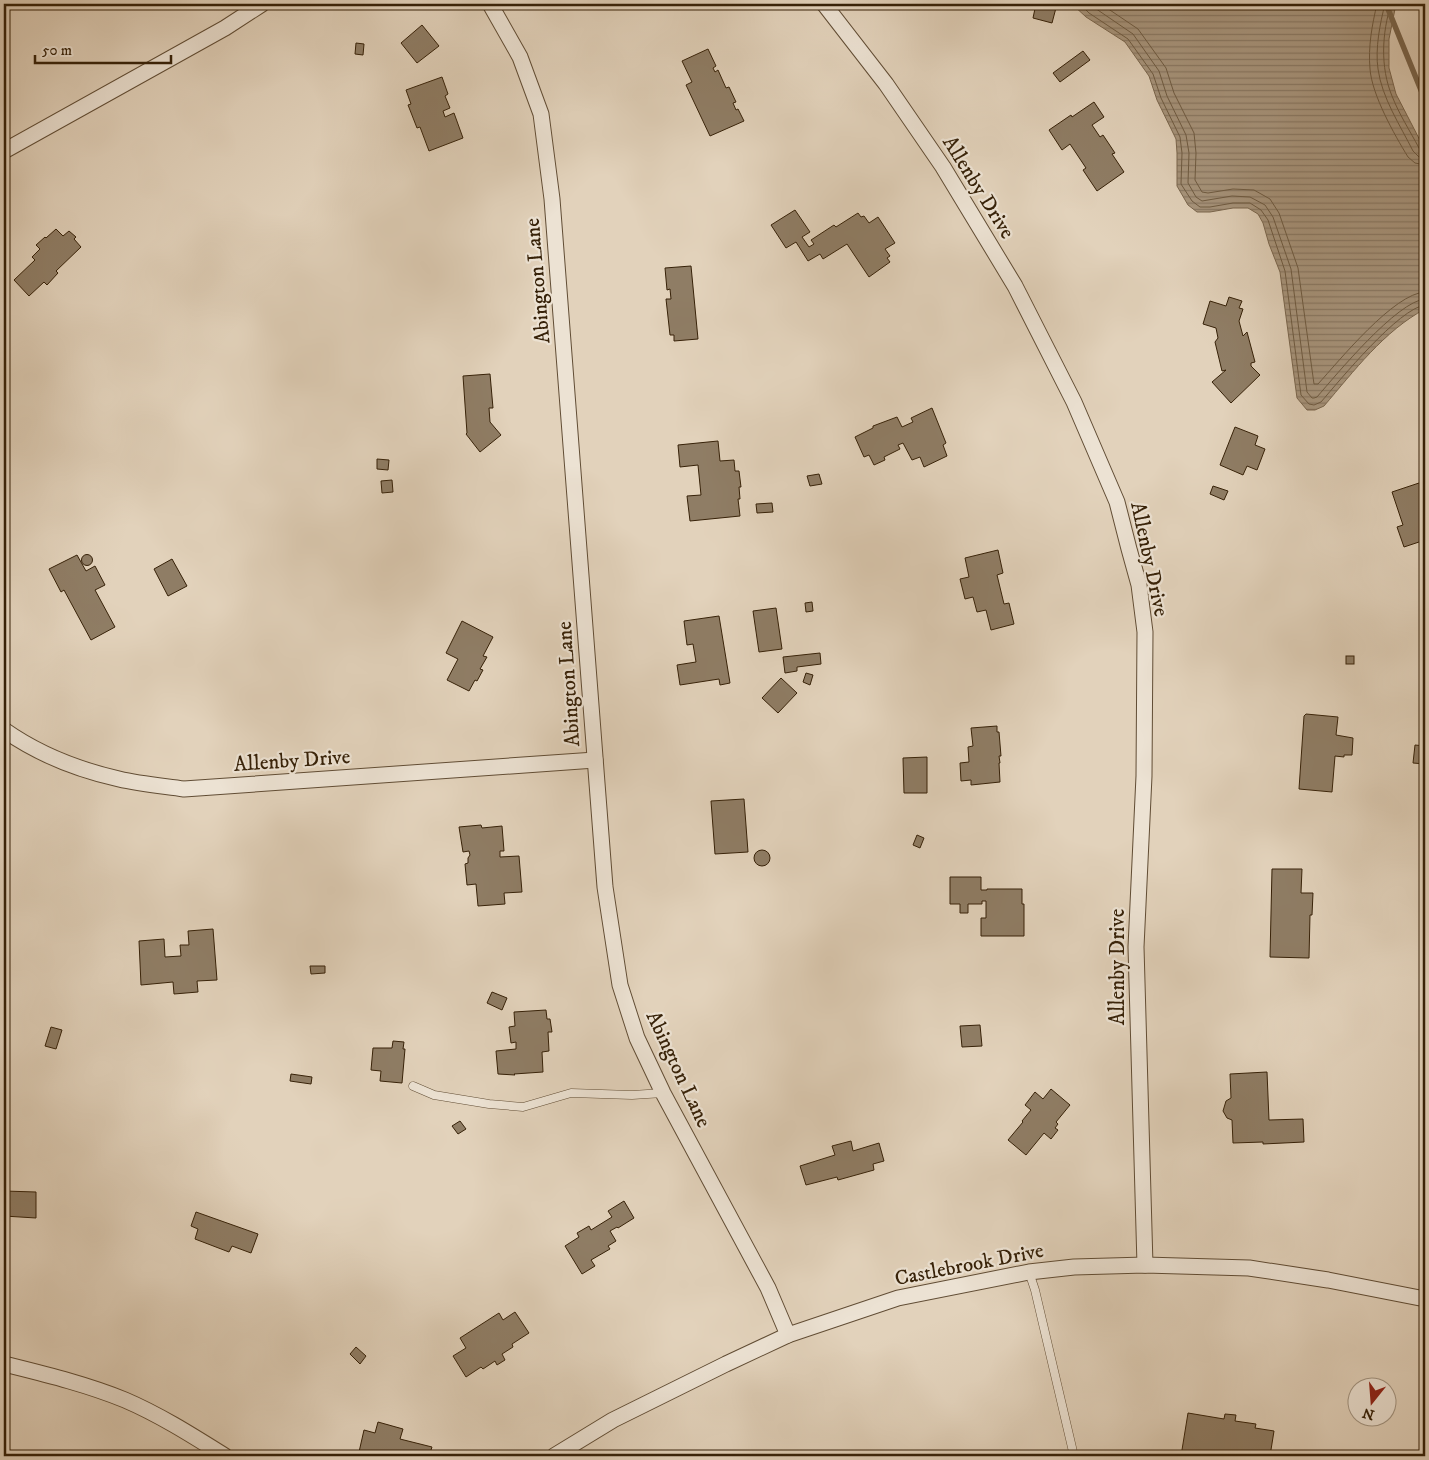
<svg xmlns="http://www.w3.org/2000/svg" width="1429" height="1460" viewBox="0 0 1429 1460" font-family="'IM FELL DW Pica',serif">
<defs>
<pattern id="water-rules" width="6" height="5" patternUnits="userSpaceOnUse" patternTransform="scale(1.25)"><rect width="6" height="5" fill="#a8967e"/><path d="M0 2.5h6" fill="none" stroke="#8a7a65"/></pattern>
</defs>
<rect width="100%" height="100%" fill="#e2d2bb"/>
<filter id="stains"><feTurbulence type="fractalNoise" baseFrequency=".004" numOctaves="4"/><feColorMatrix values="0 0 0 0 .2 0 0 0 0 .09 0 0 0 0 .02 0 0 0 .5 -.17"/></filter>
<radialGradient id="worn" r=".72"><stop offset=".6" stop-color="#630" stop-opacity="0"/><stop offset="1" stop-color="#630" stop-opacity=".3"/></radialGradient>
<path fill="url(#water-rules)" stroke="#7a674f" d="M1072,4h324l-7,35v29l7,26 29,56v159c-41,22 -71,62 -101,97l-9,4h-8l-10,-12 -17,-126 -11,-28 -6,-21 -5,-9 -10,-6h-15l-23,4h-13l-9,-7 -11,-19v-33l-1,-14 -19,-39 -8,-24 -24,-34 -39,-25z"/>
<g fill="none" stroke-linecap="round" stroke-linejoin="round">
<g stroke="#6f5c43" stroke-width="1">
<path d="M1080,4l9,9 39,26 25,35 8,24 19,39 2,16 -1,31 11,17 8,6h10l23,-4h17l11,7 7,10 17,51 16,124 8,9 5,1 7,-3c19,-22 78,-94 104,-97"/>
<path d="M1089,4l44,30 26,37 8,25 19,39 3,18 -1,30 8,14 6,4 30,-5 18,1 15,8 8,12 18,52 16,123 5,6h2l3,-1c19,-22 80,-96 108,-98"/>
<path d="M1101,4l37,25 28,39 8,25 20,40 2,20 -1,27 7,12 6,1 25,-4 21,1 16,9 9,14 19,55 16,116h4c21,-23 76,-91 107,-92"/>
<path d="M1377,4c-5,21 -9,43 -7,65 2,26 24,65 38,88l7,6 10,2"/>
<path d="M1385,4c-5,19 -10,45 -7,65 4,29 22,56 35,82l6,6 6,1"/>
<path d="M1391,4c-9,29 -11,63 1,92 7,18 18,35 27,52l2,3h4"/>
</g>
<path stroke="#7a674f" stroke-width="5.5" d="M1386,4l39,96"/>
</g>
<g fill="#8f7d65" stroke="#362108">
<path d="M1036,4h21l-5,19 -19,-5z"/>
<path d="M422,25l17,21 -22,17 -16,-20z"/>
<path d="M356,43l8,1 -1,11 -8,-1z"/>
<path d="M708,49l8,17 -3,2 2,4 3,-2 8,18 3,-1 7,15 -3,1 3,7 2,-1 6,12 -34,15 -24,-51 6,-3 -10,-21z"/>
<path d="M1083,51l7,9 -30,22 -7,-9z"/>
<path d="M442,77l6,17 -3,2 5,12 -7,3 2,6 9,-4 9,25 -34,13 -9,-24 -3,1 -9,-23 3,-1 -5,-14z"/>
<path d="M1094,102l10,15 -12,8 8,12 3,-2 12,18 -3,1 12,18 -27,19 -14,-21 3,-2 -16,-24 -8,6 -13,-20 22,-15 1,2z"/>
<path d="M795,210l15,22 -8,5 7,10 5,-3 -3,-4 23,-15 2,2 22,-14 3,4 3,-1 5,7 9,-6 17,26 -10,6 5,7 -3,2 3,4 -21,15 -22,-33 -24,15 -3,-5 -12,7 -12,-19 -10,6 -15,-23z"/>
<path d="M56,229l7,7 6,-5 7,6 -2,2 7,8 -25,24 2,2 -11,12 -3,-3 -15,14 -15,-16 21,-20 -3,-3 8,-8 -4,-4 9,-8 1,1z"/>
<path d="M691,266l7,73 -24,2v-6h-4l-4,-36h5l-1,-10 -3,1 -2,-22z"/>
<path d="M1229,297l13,4 -3,7 4,1 -4,12 4,15 4,-4 8,30 -4,1v3l9,9 -29,28 -19,-21 14,-12 -4,1 -7,-29 3,-4 -2,-10 -13,-4 7,-23 16,5z"/>
<path d="M490,374l3,34h-4l1,14 11,13 -21,17 -14,-18 1,-1 -4,-57z"/>
<path d="M932,408l14,35 -3,2 4,11 -23,11 -4,-10 -8,3 -9,-17 -5,2 2,4 -16,8 1,3 -11,5 -5,-10 -5,2 -9,-20 18,-9v-2l24,-9 5,10 11,-5 -2,-4z"/>
<path d="M1235,427l23,9 -3,9 10,4 -8,21 -10,-4 -4,9 -23,-10z"/>
<path d="M718,441l2,20 14,-1 1,11h4l2,16h-2l1,12h-2l2,17 -50,5 -3,-25 14,-1 -3,-30 -18,2 -2,-22z"/>
<path d="M377,459l12,1 -1,10 -11,-1z"/>
<path d="M819,474l3,10 -12,2 -3,-10z"/>
<path d="M392,480l1,12 -11,1 -1,-12z"/>
<path d="M1425,481v59l-21,7 -7,-20 6,-2 -11,-33z"/>
<path d="M1213,486l15,5 -4,9 -14,-6z"/>
<path d="M772,503l1,9 -16,1 -1,-9z"/>
<path d="M998,550l5,23 -6,2 7,29 5,-1 5,21 -23,6 -5,-20 -9,2 -4,-15 -8,2 -5,-20 9,-2 -4,-19z"/>
<circle cx="87" cy="560" r="5.5"/>
<path d="M77,555l9,16 9,-5 10,19 -10,5 20,37 -24,13 -27,-50 -3,2 -12,-23z"/>
<path d="M172,559l15,27 -19,10 -14,-27z"/>
<path d="M812,602l1,9 -7,1 -1,-9z"/>
<path d="M776,608l6,41 -23,3 -6,-41z"/>
<path d="M719,616l11,67 -10,2 -1,-6 -39,6 -3,-20 19,-3 -3,-18 -6,1 -3,-24z"/>
<path d="M462,621l31,16 -10,19 4,1 -7,12 3,1 -6,11 -2,-1 -6,11 -22,-11 11,-21 -12,-6z"/>
<path d="M820,653l1,11 -24,3v4l-12,2 -2,-16z"/>
<rect x="1346" y="656" width="8" height="8"/>
<path d="M806,673l7,2 -3,10 -7,-3z"/>
<path d="M781,678l16,15 -19,20 -16,-15z"/>
<path d="M1306,714l32,3 -2,18 17,3 -1,17h-8v2l-9,-1 -3,36 -33,-3 5,-73z"/>
<path d="M997,726v6h2l2,24h-2l1,7h-1l1,19 -29,3v-5l-10,1 -1,-18 9,-1 -1,-15 5,-1 -2,-18z"/>
<path d="M1415,745l10,1v18l-12,-1z"/>
<path d="M927,757v36h-23l-1,-35z"/>
<path d="M744,799l4,53 -33,2 -4,-53z"/>
<path d="M481,825l1,3 20,-2 2,25h-4v6l19,-1 3,36 -18,1 1,11 -27,2 -2,-22 -9,1 -2,-21 3,-1v-5l2,-3 -1,-4 -6,1 -4,-25z"/>
<path d="M917,835l7,3 -4,10 -7,-3z"/>
<circle cx="762" cy="858" r="8"/>
<path d="M1272,869h30l-1,24h12l-1,22h-2l-1,43 -39,-1z"/>
<path d="M950,877h31v13h6v-1h35v15h2v32h-43v-18h5v-17h-4v3h-14v9h-8v-9h-10z"/>
<path d="M213,929l4,51 -20,1 1,11 -24,2 -1,-12 -32,3 -2,-44 25,-2 1,18 16,-1 -1,-11h9l-1,-14z"/>
<path d="M310,966h15v7l-14,1z"/>
<path d="M492,992l15,6 -5,12 -15,-7z"/>
<path d="M546,1010l1,9h3l2,13h-4l1,19 -7,1 1,20 -29,2 1,1 -17,-1 -2,-23 20,-2v-7l-5,1 -2,-16 6,-1 -1,-14z"/>
<path d="M980,1025l2,21 -20,1 -2,-21z"/>
<path d="M51,1027l11,3 -6,19 -11,-3z"/>
<path d="M393,1041l11,1 -1,7h2l-3,34 -22,-2 1,-10 -10,-1 2,-22h19z"/>
<path d="M1267,1072l2,48 34,-1 1,23 -41,2v-2l-30,1 -1,-23 -5,-2 -4,-7 3,-10 5,-3 -1,-24z"/>
<path d="M291,1074l21,3 -1,7 -21,-3z"/>
<path d="M1051,1089l19,16 -14,17 2,2 -3,4 3,2 -7,9 -7,-6 -18,22 -18,-15 15,-18 -1,-1 9,-11 -6,-5 10,-13 8,7z"/>
<path d="M460,1121l6,8 -8,5 -6,-8z"/>
<path d="M851,1141l2,10 26,-8 5,18 -11,3 1,6 -36,10 -1,-3 -31,8 -6,-19 35,-11 -3,-9z"/>
<path d="M4,1191l32,1v26l-32,-2z"/>
<path d="M624,1201l10,17 -16,10 -1,-1 -7,4 6,10 -8,5 2,3 -19,11 4,6 -13,8 -17,-28 14,-9 -2,-4 12,-7 2,4 21,-13 -4,-6z"/>
<path d="M196,1212l62,22 -7,19 -19,-7 -3,6 -34,-13 3,-10 -7,-3z"/>
<path d="M515,1312l14,21 -17,11 1,3 -11,7 3,6 -8,5 -2,-4 -12,8 -2,-2 -15,10 -13,-21 13,-8 -6,-10 39,-25 4,7z"/>
<path d="M356,1347l10,9 -6,8 -10,-10z"/>
<path d="M1188,1413l36,6 1,-5 11,1 -1,6 21,3 -1,4 19,3 -4,25h-13l-17,-2v2h-59z"/>
<path d="M378,1422l25,7 -3,10 32,8 -3,9h-54l-16,-4 5,-22 11,3z"/>
</g>
<g fill="none" stroke-linecap="round" stroke-linejoin="round">
<defs>
<g id="service">
<path d="M413,1086l21,9 55,9 34,3 48,-14 61,2 31,-2"/>
<path d="M1029,1272l6,18 39,166"/>
</g>
<g id="minor">
<path d="M490,4l30,53 21,57 11,85 53,688 15,98 17,53 26,55 105,195 20,47"/>
<path d="M824,4l62,80 57,83 72,119 59,116 43,100 12,47 10,36 6,47 -1,144 -8,171 9,318"/>
<path d="M4,151l221,-123 37,-24"/>
<path d="M4,730c34,24 75,40 115,49 21,5 44,7 65,10l411,-29"/>
<path d="M4,1364c40,10 82,20 121,36 35,15 68,36 100,56"/>
<path d="M554,1456l59,-36 113,-56 62,-29 110,-37 131,-26 45,-5 71,-2 104,3 79,12 97,19"/>
</g>
</defs>
<use href="#service" stroke="#614d35" stroke-width="9"/>
<use href="#minor" stroke="#614d35" stroke-width="17"/>
<use href="#service" stroke="#ece2d3" stroke-width="8"/>
<use href="#minor" stroke="#ece2d3" stroke-width="15"/>
</g>
<g text-anchor="middle" stroke-width="4.5" stroke-linejoin="round" paint-order="stroke">
<g font-size="21" fill="#362108" stroke="#ece2d3">
<text transform="translate(979 187) rotate(58)" y="7">Allenby Drive</text>
<text transform="translate(537 281) rotate(-95)" y="7">Abington Lane</text>
<text transform="translate(1150 559) rotate(78)" y="7">Allenby Drive</text>
<text transform="translate(568 684) rotate(-94)" y="7">Abington Lane</text>
<text transform="translate(292 760) rotate(-4)" y="7">Allenby Drive</text>
<text transform="translate(1117 967) rotate(-90)" y="7">Allenby Drive</text>
<text transform="translate(679 1069) rotate(65)" y="7">Abington Lane</text>
<text transform="translate(969 1264) rotate(-11)" y="7">Castlebrook Drive</text>
</g>
</g>
<rect width="1429" height="1460" fill="none" stroke="#e2d2bb" stroke-width="20"/>
<rect x="5" y="5" width="1419" height="1450" fill="none" stroke="#362108" stroke-width="2.5"/>
<rect x="10" y="10" width="1409" height="1440" fill="none" stroke="#362108"/>
<g transform="translate(1372 1402) rotate(197)"><circle r="24" fill="#ece2d3" stroke="#a39582"/>
<path d="M0-4L9 19L0 12L-9 19Z" fill="#8f2418"/>
<text y="-8" font-size="14" font-weight="bold" text-anchor="middle" fill="#362108">N</text>
</g>
<path d="M35 55v8h136v-8" fill="none" stroke="#362108" stroke-width="2.5"/>
<text x="42" y="55" font-size="15" fill="#362108" stroke="#ece2d3" stroke-width="4" paint-order="stroke">50 m</text>
<rect width="100%" height="100%" filter="url(#stains)"/>
<rect width="100%" height="100%" fill="url(#worn)"/>
</svg>
